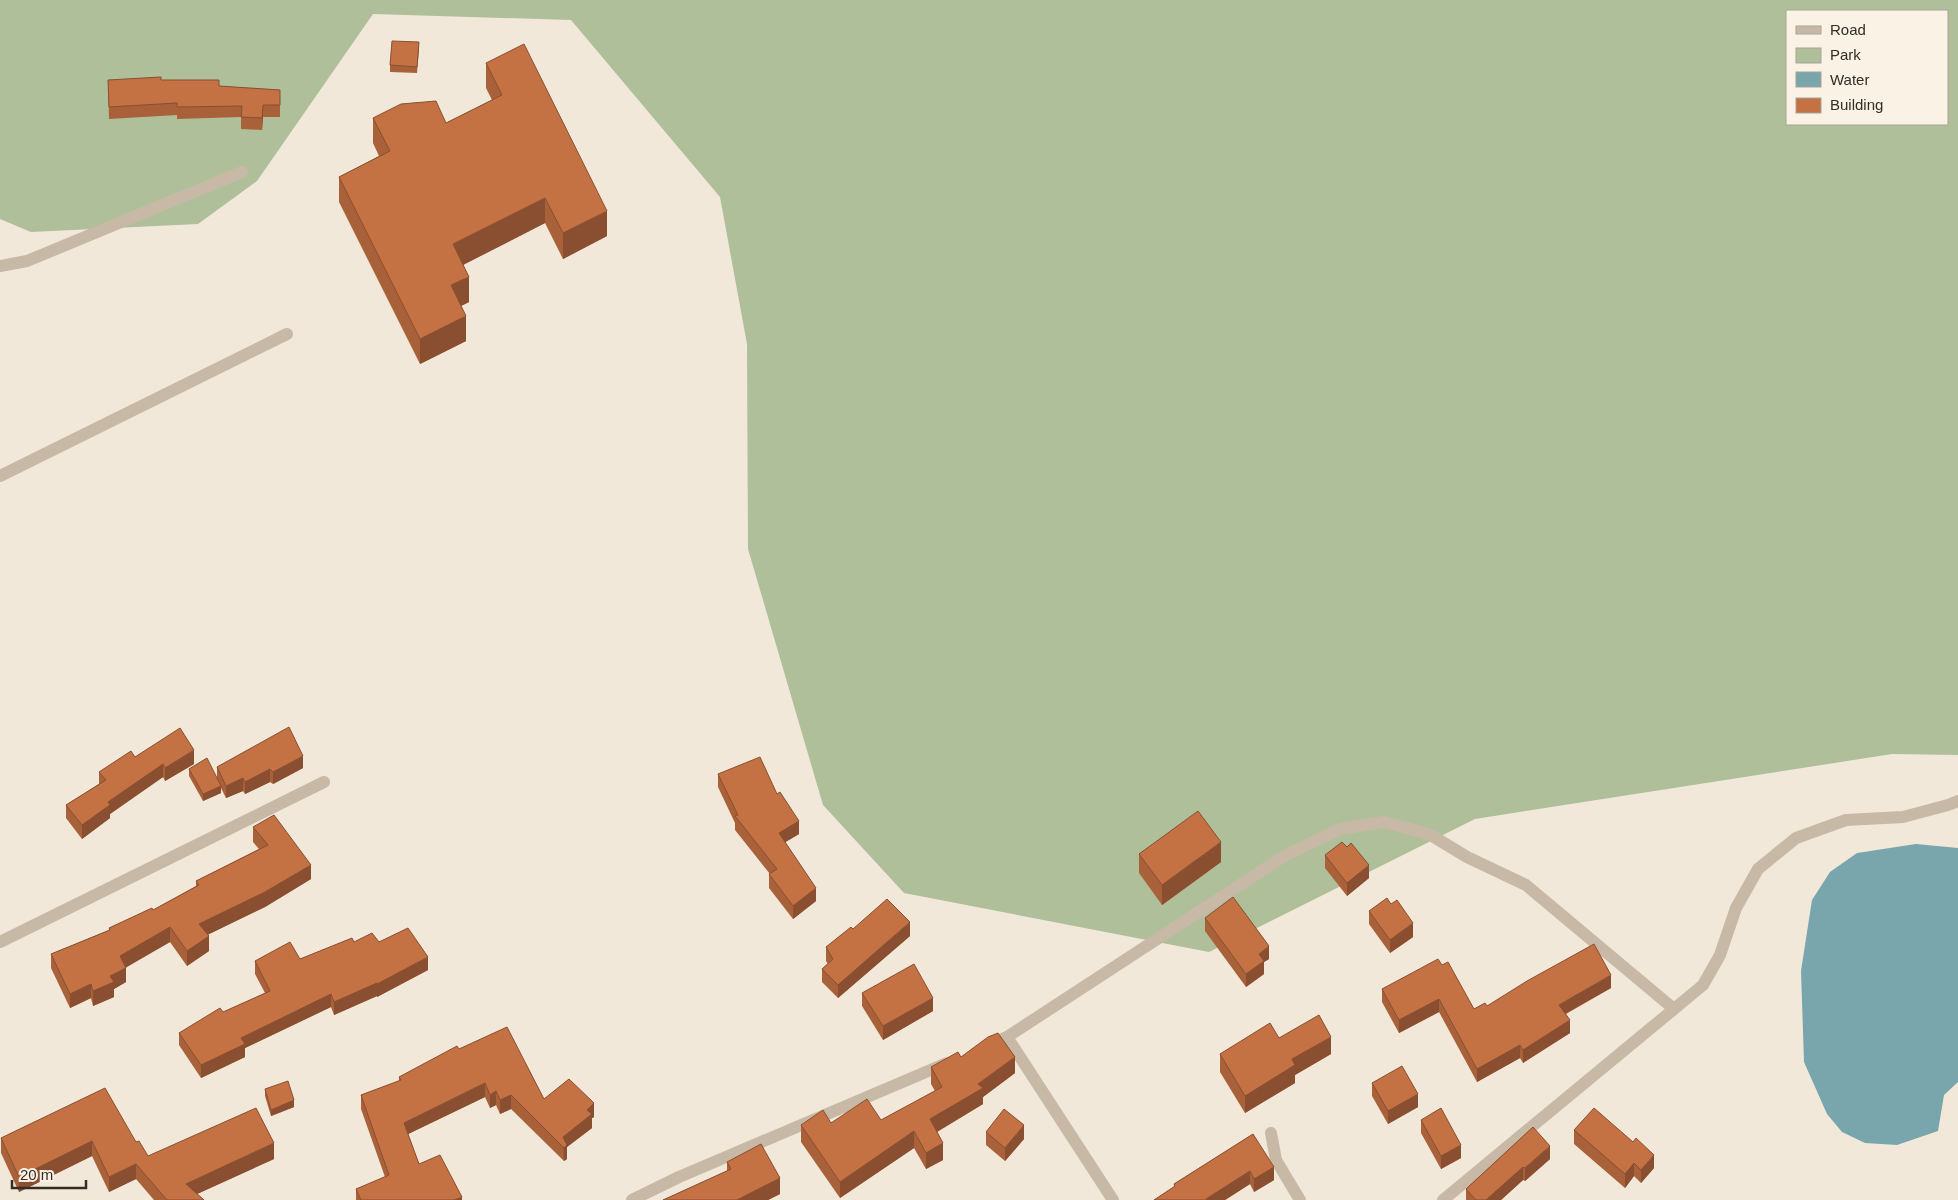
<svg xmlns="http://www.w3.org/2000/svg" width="1958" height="1200" viewBox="0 0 1958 1200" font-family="Arial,sans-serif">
<rect width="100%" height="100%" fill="#f1e8d9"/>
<path fill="#afbf9a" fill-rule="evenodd" d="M0,0h1958v755l-66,-1 -417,65 -266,133 -305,-59 -81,-88 -75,-256 -1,-205 -27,-147 -149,-177 -198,-6 -116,167 -59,43 -167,8 -31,-13zM1787,11h160v113h-160z"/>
<path fill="#79a5ad" d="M1916,844l42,4v234l-14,13 -6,36 -41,14 -32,-2 -23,-11 -15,-18 -23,-52 -3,-91 11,-71 18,-28 27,-19z"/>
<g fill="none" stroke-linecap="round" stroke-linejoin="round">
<g stroke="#c8b9a6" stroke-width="12">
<path d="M0,266l27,-5 215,-89"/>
<path d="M0,476l287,-142"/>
<path d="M0,942l324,-160"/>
<path d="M1007,1037l106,163"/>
<path d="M988,1045l19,-8 279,-182 54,-26 44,-7 45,12 38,23 59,28 148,124"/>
<path d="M1271,1133l5,27 24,40"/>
<path d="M632,1200l47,-23 268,-114"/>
<path d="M1443,1200l260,-215 17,-30 16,-47 22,-39 38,-31 50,-18 57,-3 45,-12 10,-4"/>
</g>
</g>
<g fill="#a9613a">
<path d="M419,49l-2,24 -27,-1v-7z"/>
<path d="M486,63l121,173 -44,23 -18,-36 -82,42 6,37 -8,4 5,35 -46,23 -81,-162v-25l40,-21 -6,-13v-25l73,5 46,-23 -6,-12z"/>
<path d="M108,80h53l58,6 61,4v27h-17l-1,13 -21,-1v-12l-64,2v-4l-68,4z"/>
<path d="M135,757l59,7 -29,17 -2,-4 -53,37v4l-28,21 -16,-21v-13l33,-21v-12z"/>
<path d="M217,767l86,1 -30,16 -3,-2 -25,12 -2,-3 -17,7 -5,-10v5l-18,8 -14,-25v-7l28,9z"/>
<path d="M718,774l59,20 22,40 -14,8 31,59 -23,18 -24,-31v-14h1l-35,-44v-7l-17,-36z"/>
<path d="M253,827l58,52 -46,28 -58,28 2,16 -22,15 -17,-24 -44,25v15l-12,7v8l-21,9 -2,-8 -21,10 -19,-40v-14l58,-24v-2l44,-18 43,-24v-5l63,-32 -6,-7z"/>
<path d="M1139,854l82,8 -59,43 -23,-32z"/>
<path d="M1325,855l44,23 -22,18 -22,-28z"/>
<path d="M1369,911l44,26 -23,16 -21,-29z"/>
<path d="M1205,918l64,41 -5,3v12l-18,13 -41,-56z"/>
<path d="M853,929l57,7 -72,62 -16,-16v-13l6,-5 -2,-3v-14z"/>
<path d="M354,942h25l49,28 -51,27v-1l-43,19 -3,-8 -86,41v9l-44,21 -22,-33v-12l86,-40 -10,-19v-13l45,-2z"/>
<path d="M1442,965l32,44 13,-3 124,-18 -45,26 4,19 -47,30 -3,-5 -43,24 -38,-70 -40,21 -17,-31v-13z"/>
<path d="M862,993l71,18 -50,29 -21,-34z"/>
<path d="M1279,1038l52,16 -36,21v8l-50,30 -25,-41v-18z"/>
<path d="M459,1049l85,50 50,18 -2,1v10l-25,19v12l-3,2 -53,-52 -11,5 -4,-9 -6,3 -5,-11 -77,37 11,30 43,36h-106v-11l29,-12 -24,-68v-14l38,-14v-4z"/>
<path d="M961,1057l54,16 -32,24v7l-46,28 6,28 -17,9 -12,-21 -74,50 -39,-56v-17l80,-5 54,-29 -4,-7v-17z"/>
<path d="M1372,1083l46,24 -30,17 -16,-28z"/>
<path d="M265,1089l29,18 -23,9 -6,-20z"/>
<path d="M1421,1120l40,38 -20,11 -20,-36z"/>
<path d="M1533,1127l17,32 -25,22 -2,-1 -22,20h-35v-11z"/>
<path d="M1574,1130l59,12 21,26 -13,15 -7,-7 -9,12 -51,-44z"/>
<path d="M986,1132l38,7 -19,22 -19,-16z"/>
<path d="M1253,1134l21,46 -20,12 -4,-8 -25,16h-71l20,-13v-3z"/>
<path d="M1,1138l135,4 12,14 126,3 -77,35 7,6h-50l-18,-21 -27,13 -17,-36 -73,36 -18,-39z"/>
<path d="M727,1162l53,32 -12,6h-105l64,-29z"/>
</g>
<g fill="#894f30">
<path d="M263,105v12l-1,13v-12z"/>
<path d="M545,198v25l-92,47v-26z"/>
<path d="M607,211v25l-44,23v-26z"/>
<path d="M469,277v25l-18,9v-26z"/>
<path d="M466,316v25l-46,23v-25z"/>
<path d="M194,750v14l-29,17v-13z"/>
<path d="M303,756v12l-30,16v-12z"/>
<path d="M163,764v13l-53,37v4l-28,21v-14l26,-23z"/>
<path d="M270,769v13l-25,12v-12z"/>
<path d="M243,778v13l-17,7v-12z"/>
<path d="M221,786v7l-18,8v-7z"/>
<path d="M799,821v13l-20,12v-13z"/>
<path d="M1221,842v20l-59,43v-20z"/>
<path d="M311,865v14l-46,28 -66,32v-15z"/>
<path d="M1369,865v13l-22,18v-13z"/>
<path d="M816,888v13l-23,18v-13z"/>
<path d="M910,922v14l-72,62v-13z"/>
<path d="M1413,923v14l-23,16v-13z"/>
<path d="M170,927v15l-50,29v-15z"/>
<path d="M209,936v15l-22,15v-15z"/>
<path d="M1269,946v13l-5,3v12l-18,13v-13l13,-20z"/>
<path d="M428,957v13l-51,27v-13z"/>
<path d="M126,968v14l-12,7v8l-21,9v-15l17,-15z"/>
<path d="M1611,975v13l-52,29v-12z"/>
<path d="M377,983v13l-43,19v-13z"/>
<path d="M91,984v14l-21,10v-14z"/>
<path d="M331,994v13l-86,41v9l-44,21v-13l40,-27z"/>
<path d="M933,998v13l-50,29v-14z"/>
<path d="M1439,999v13l-40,21v-13z"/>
<path d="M1570,1020v13l-47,30v-13z"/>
<path d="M1331,1037v17l-36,21v8l-50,30v-17l47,-37z"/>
<path d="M1520,1045v13l-43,24v-13z"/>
<path d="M1015,1057v16l-32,24v7l-53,32v-17z"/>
<path d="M485,1083v14l-81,39v-13z"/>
<path d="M496,1091v14l-6,3v-13z"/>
<path d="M1418,1094v13l-30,17v-13z"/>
<path d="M511,1095v14l-11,5v-14z"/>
<path d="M294,1100v7l-23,9v-6z"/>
<path d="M594,1103v14l-2,1v10l-25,19v12l-3,2 -1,-24 24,-27z"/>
<path d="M1024,1125v14l-19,22v-13z"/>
<path d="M914,1131v17l-74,50v-16z"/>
<path d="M92,1141v15l-73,36v-15z"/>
<path d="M274,1143v16l-88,40v-15z"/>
<path d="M943,1143v17l-17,9v-16z"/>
<path d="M1461,1145v13l-20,11v-13z"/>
<path d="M1550,1146v13l-25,22v-13z"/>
<path d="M1654,1155v13l-13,15v-13z"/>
<path d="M1634,1163v13l-9,12v-14z"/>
<path d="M136,1164v15l-27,13v-15z"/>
<path d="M1274,1167v13l-20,12v-13z"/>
<path d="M1523,1167v13l-22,20h-15z"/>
<path d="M1250,1171v13l-25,16h-19v-1z"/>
<path d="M780,1178v16l-12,6h-31z"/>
<path d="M462,1197v3h-8z"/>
</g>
<g fill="#c47144" stroke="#894f30">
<path d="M392,41l27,1 -2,25 -27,-2z"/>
<path d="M524,44l83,167 -44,22 -18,-35 -92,46 16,33 -18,8 15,31 -46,23 -81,-162 51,-26 -17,-33 28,-14 35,-3 10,22 56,-28 -16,-32z"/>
<path d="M161,77v3h58v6l61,4v15h-17l-1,13 -21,-1 1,-11 -65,1v-4l-68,4 -1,-27z"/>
<path d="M289,727l14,29 -30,16 -3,-3 -25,13 -2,-4 -17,8 -9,-19z"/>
<path d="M180,728l14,22 -29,18 -2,-4 -55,38 2,3 -28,20 -16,-20 40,-25 -7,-8 32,-21 4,6z"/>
<path d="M760,757l17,37 3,-2 19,29 -20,12 37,55 -23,18 -24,-32 8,-5 -42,-53 3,-1 -20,-41z"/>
<path d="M207,758l14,28 -18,8 -14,-25z"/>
<path d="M1198,811l23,31 -59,43 -23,-31z"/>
<path d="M274,815l37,50 -46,27 -66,32 10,12 -22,15 -17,-24 -50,29 6,12 -16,8 4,6 -21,9 -2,-7 -21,10 -19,-40 59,-24 -1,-2 43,-20 1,2 46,-25 -3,-4 72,-36 -15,-18z"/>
<path d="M1342,842l5,5 4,-4 18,22 -22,18 -22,-28z"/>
<path d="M1233,897l36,49 -10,8 5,7 -18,13 -41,-56z"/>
<path d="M1387,898l4,6 6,-4 16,23 -23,17 -21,-29z"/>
<path d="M887,899l23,23 -72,63 -16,-16 11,-10 -7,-12 25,-20 2,2z"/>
<path d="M408,928l20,29 -51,27v-1l-43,19 -3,-8 -90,44 4,6 -44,21 -22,-32 41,-25 3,4 47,-21 -15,-30 35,-19 10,17 52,-21 2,4 18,-9 7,9z"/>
<path d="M1594,944l17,31 -52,30 11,15 -47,30 -3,-5 -43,24 -38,-70 -40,21 -17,-31 56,-30 4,6 6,-3 26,47 11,-6 2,3 40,-25z"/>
<path d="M914,964l19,34 -50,28 -21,-33z"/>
<path d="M1319,1015l12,22 -39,22 3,6 -50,31 -25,-42 50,-31 9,15z"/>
<path d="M507,1027l37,72 25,-20 25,24 -7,7 5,4 -29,23 4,8 -3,3 -53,-53 -11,5 -4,-9 -6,4 -5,-12 -81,40 15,41 21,-9 22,42 -8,3h-93l-5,-11 33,-14 -28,-80 40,-15 -2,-3 58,-31 2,3z"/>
<path d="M998,1033l17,24 -37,27 5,4 -53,31 13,24 -17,10 -12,-22 -74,51 -39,-57 22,-15 8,13 36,-24 14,21 61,-33 -11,-20 27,-15 3,5 27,-20z"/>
<path d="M1402,1066l16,28 -30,17 -16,-28z"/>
<path d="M288,1081l6,19 -23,10 -6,-21z"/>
<path d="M105,1088l31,54 3,-1 9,15 108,-48 18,35 -88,41 18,16h-37l-31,-36 -27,13 -17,-36 -73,36 -18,-39z"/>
<path d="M1441,1108l20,37 -20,11 -20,-36z"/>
<path d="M1594,1108l39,34 3,-4 18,17 -13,15 -7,-7 -9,11 -51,-44z"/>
<path d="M1004,1109l20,16 -19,23 -19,-16z"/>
<path d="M1533,1127l17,19 -25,22 -2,-1 -37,33h-10l-10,-11z"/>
<path d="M1253,1134l21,33 -20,12 -4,-8 -44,28 1,1h-53l21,-14 -1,-2z"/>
<path d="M761,1144l19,34 -43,22h-74l68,-31 -4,-7z"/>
</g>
<rect x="1786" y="10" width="162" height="115" fill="#f9f2e5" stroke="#aaa399"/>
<rect x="1796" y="26" width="25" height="8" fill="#c8b9a6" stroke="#aaa399"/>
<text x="1830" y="35" font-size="15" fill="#342d27">Road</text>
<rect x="1796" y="48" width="25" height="15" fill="#afbf9a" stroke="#aaa399"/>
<text x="1830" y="60" font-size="15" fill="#342d27">Park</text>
<rect x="1796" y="72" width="25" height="15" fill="#79a5ad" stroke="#aaa399"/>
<text x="1830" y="85" font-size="15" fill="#342d27">Water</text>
<rect x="1796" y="98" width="25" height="15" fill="#c47144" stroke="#aaa399"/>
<text x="1830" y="110" font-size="15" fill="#342d27">Building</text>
<path d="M12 1180v8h74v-8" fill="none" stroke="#342d27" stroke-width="2.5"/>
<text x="20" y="1180" font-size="15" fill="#342d27" stroke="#f9f2e5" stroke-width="4" paint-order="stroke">20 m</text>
</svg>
